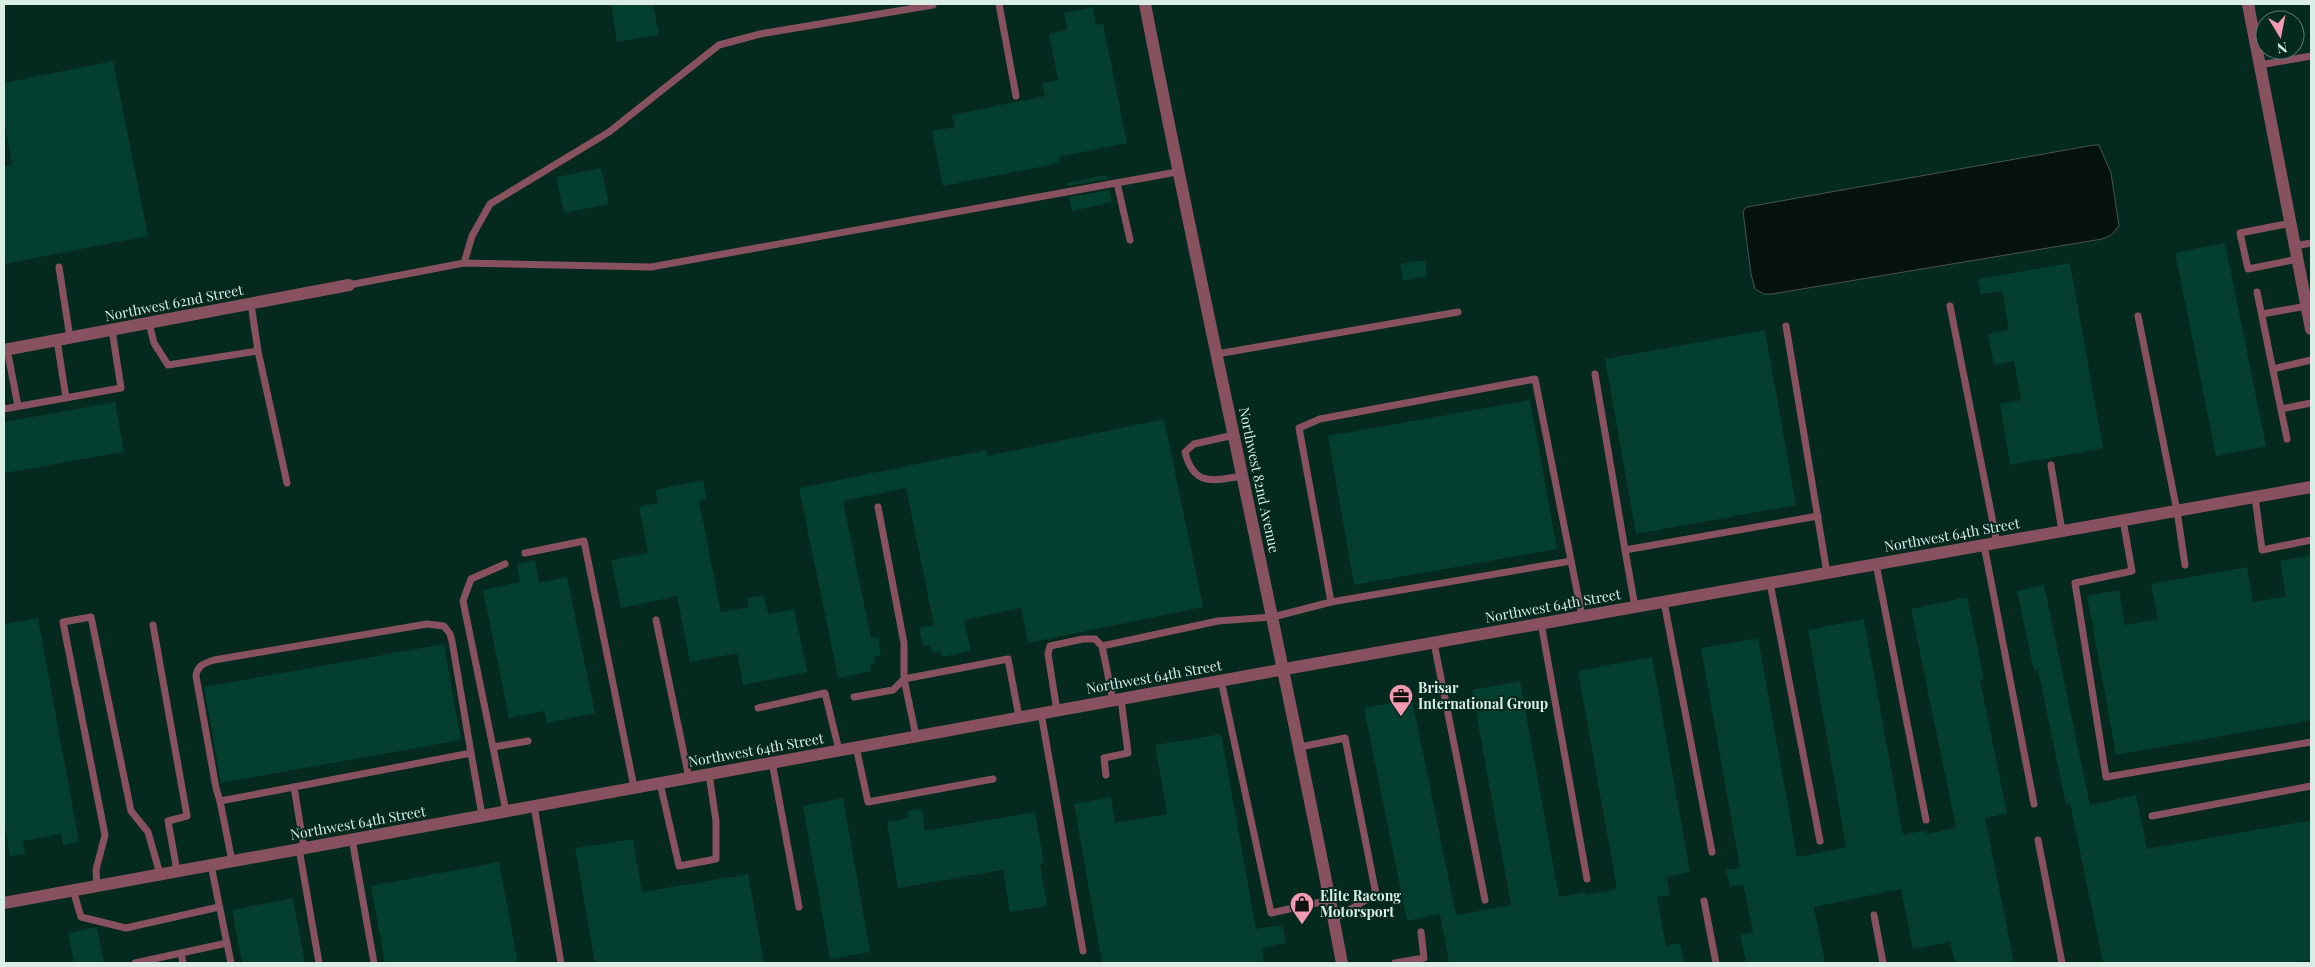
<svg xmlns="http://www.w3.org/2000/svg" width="2315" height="967" viewBox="0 0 2315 967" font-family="'Playfair Display',serif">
<rect width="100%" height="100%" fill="#04291e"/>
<path fill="#06120e" stroke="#46544f" d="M2094,145h5l12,28 8,53 -8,9 -9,4 -330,55h-8l-9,-5 -4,-15 -8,-63 4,-4z"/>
<g fill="#033e2e">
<path d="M611,4h42l6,31 -42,7z"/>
<path d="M1093,7l3,18 7,-2 24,120 -68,14 1,6 -117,23 -11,-55 23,-4 -3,-12 93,-19 -3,-13 16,-3 -9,-46 18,-4 -3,-17z"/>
<path d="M113,61l35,175 -144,28v-98l8,-1 -8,-44v-38z"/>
<path d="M601,168l8,36 -45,9 -8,-36z"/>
<path d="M1107,175l1,4 -41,7 -1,-3z"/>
<path d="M1110,190l2,12 -40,9 -3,-14z"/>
<path d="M2225,243l41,203 -50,10 -41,-203z"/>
<path d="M1425,260l2,16 -24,5 -3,-17z"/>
<path d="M2070,263l33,185 -93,17 -10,-61 21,-4 -7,-39 -20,4 -6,-31 21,-4 -7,-39 -21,3 -3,-15z"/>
<path d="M1765,330l31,175 -160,29 -31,-175z"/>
<path d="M1530,400l27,149 -203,36 -26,-149z"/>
<path d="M115,402l9,50 -120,21v-51z"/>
<path d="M1164,419l39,188 -175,36 -7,-35 -57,12 7,31 -30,6 -1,-6 -8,1 -2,-7 -7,1 -4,-18 15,-3 -28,-137 -63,13 28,137 7,-1 3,18 -7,1 2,7 -6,1 2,7 -34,7 -39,-190 187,-38 1,6z"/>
<path d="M703,480l4,19 -8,2 22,111 28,-5 -2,-9 17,-3 4,19 26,-5 13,63 -64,13 -6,-32 -47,9 -13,-66 -56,12 -10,-48 37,-7 -9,-46 19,-4 -3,-13z"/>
<path d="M2311,555v165l-195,35 -29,-159 32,-6 6,35 33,-6 -7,-35 96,-17 6,35 33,-6 -6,-35z"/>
<path d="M535,560l4,23 28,-6 28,136 -48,10 -3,-12 -35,7 -26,-128 37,-8 -3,-18z"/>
<path d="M2044,585l46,220 46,-10 11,54 164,-29v140l-19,3h-189l-33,-160 -4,1 -28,-134 -4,1 -17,-80z"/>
<path d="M1967,597l17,82 -4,1 27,133 -22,5 29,145h-59l-5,-21 -37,7 -12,-60 -87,18 11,56h-79l-6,-28 13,-3 -10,-48 -13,2 -4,-16 14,-2 -39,-220 57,-10 39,218h6l43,-9 -38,-217 56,-11 39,216 23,-5 1,4 29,-6 -45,-219z"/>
<path d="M38,618l41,224 -16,3 -2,-11 -38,7 2,13 -15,2 -6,-35v-197z"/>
<path d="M444,644l17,96 -240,43 -17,-96z"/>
<path d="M1652,657l38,215 -24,5 4,18 -13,2 9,49 14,-3 4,20h-235l-9,-49 -33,7 -43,-213 48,-9 44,216 55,-10 -39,-215 48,-9 39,216 26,-5v3l32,-6 -39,-218z"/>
<path d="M1221,734l35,195 26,-4 4,18 -24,5 2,15h-162l-28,-159 37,-7 4,26 52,-9 -12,-69z"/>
<path d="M843,798l27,154 -40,7 -27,-153z"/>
<path d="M922,809l3,22 110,-19 9,51 -4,1 7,42 -37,6 -7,-42 -105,18 -11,-66 21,-4 -1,-7z"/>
<path d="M633,839l9,53 106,-18 16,89h-169l-20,-115z"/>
<path d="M499,862l19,101h-133l-14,-77z"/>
<path d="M293,898l12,65h-63l-10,-53z"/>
<path d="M97,927l7,36h-30l-6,-30z"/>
</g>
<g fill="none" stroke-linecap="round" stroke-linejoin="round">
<g stroke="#87515f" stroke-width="7">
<path d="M999,4l17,92"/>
<path d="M2260,65l51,-9"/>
<path d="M1117,183l13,57"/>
<path d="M2291,223l-51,10 8,36 50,-10"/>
<path d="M2295,246l16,-3"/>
<path d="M464,263l8,-27 18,-32 119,-72 110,-87 41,-11 173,-29"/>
<path d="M59,267l11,71"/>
<path d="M349,285l115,-22 187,4 526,-95"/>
<path d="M2257,292l30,147"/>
<path d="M1950,306l47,237"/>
<path d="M2262,314l45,-8"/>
<path d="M2138,316l39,195 8,54"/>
<path d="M149,323l5,20 14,22 90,-14 -7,-47"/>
<path d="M1786,326l41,247"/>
<path d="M57,340l9,58"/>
<path d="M7,349l11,57"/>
<path d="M258,351l29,132"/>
<path d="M1217,354l241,-42"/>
<path d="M2273,369l38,-9"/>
<path d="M1595,374l30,176"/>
<path d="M4,409l117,-21 -9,-58"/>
<path d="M2281,409l30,-6"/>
<path d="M1234,435l-40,9 -9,8c9,36 29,28 58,24"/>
<path d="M2051,465l11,66"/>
<path d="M2255,497l7,53 49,-10"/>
<path d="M2123,520l9,51 -57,12 31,194 205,-35"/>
<path d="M1984,545l50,259"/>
<path d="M525,553l59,-12 50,246"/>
<path d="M505,564l-34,15 -8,22 43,210"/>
<path d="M1876,564l50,256"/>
<path d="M1770,583l50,258"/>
<path d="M1331,602l240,-41"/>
<path d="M1664,602l48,250"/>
<path d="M1635,607l-10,-57 193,-34"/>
<path d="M656,620l33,158"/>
<path d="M1541,623l46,256"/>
<path d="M153,625l34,191 -19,5 9,50"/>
<path d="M1434,643l51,257"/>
<path d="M1221,680l50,233 59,-13"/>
<path d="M854,697l39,-7 11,-11v-36l-26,-136"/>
<path d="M1113,700l-11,-54 116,-25 55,-4 58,-15 -32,-174 21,-9 215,-40 47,237"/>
<path d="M758,708l67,-15 14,57"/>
<path d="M1057,711l-9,-57 2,-8 33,-7h12l7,7"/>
<path d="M1041,713l42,238"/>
<path d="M916,736l-12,-57 104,-20 11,58"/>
<path d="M493,747l35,-6"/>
<path d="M856,747l12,55 125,-23"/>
<path d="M1300,747l45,-9 31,156 -42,25"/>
<path d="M772,762l27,145"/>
<path d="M1106,775l-2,-17 24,-5 -7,-54"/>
<path d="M660,783l19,83 37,-7v-38l-7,-47"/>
<path d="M220,801l-4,-13 -20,-112c1,-10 8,-13 18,-16l213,-36 17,2 6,8 2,7 19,112"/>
<path d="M534,806l27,157"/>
<path d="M2152,816l159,-30"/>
<path d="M352,839l22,124"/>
<path d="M2038,840l24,123"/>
<path d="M304,848l-10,-61 177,-34 11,62"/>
<path d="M299,849l20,114"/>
<path d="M232,861l-12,-60 74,-14"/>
<path d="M211,865l20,98"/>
<path d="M97,885l-1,-15 9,-35 -42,-213 28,-5 40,194 17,21 12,42"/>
<path d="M73,890l8,27 45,11 93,-21"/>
<path d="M1704,901l12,62"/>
<path d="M1874,915l9,48"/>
<path d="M181,953l2,10"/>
<path d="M135,963l92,-20"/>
<path d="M1395,963l29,-5 -3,-26"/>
</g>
<g stroke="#87515f" stroke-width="12">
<path d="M1145,4c62,320 136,639 197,959"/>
<path d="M4,350l345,-65"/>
<path d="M4,903l1281,-234 1026,-182"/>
</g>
<path stroke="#87515f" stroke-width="12" d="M2248,4l63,325"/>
</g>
<defs>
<symbol id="office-pin" viewBox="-11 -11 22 30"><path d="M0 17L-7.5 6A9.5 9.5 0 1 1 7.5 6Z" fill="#f19ab1" stroke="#04291e"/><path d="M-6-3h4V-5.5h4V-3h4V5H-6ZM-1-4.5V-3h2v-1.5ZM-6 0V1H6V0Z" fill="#111"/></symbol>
<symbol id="shop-pin" viewBox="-11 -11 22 30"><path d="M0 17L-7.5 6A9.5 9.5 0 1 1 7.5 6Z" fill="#f19ab1" stroke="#04291e"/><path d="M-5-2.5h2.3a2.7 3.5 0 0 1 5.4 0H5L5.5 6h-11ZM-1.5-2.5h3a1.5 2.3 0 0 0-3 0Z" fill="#111"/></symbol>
</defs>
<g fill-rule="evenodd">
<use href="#office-pin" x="1387" y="682" width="28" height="38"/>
<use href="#shop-pin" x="1288" y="890" width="28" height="38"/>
</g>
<g text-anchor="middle" stroke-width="4" stroke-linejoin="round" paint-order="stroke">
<g font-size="14" fill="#dbeee6" stroke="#04291e">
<text transform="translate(174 303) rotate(-11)" y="5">Northwest 62nd Street</text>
<text transform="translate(1259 480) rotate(78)" y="5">Northwest 82nd Avenue</text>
<text transform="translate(1952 535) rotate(-10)" y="5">Northwest 64th Street</text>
<text transform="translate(1553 606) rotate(-10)" y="5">Northwest 64th Street</text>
<text transform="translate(1154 677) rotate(-10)" y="5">Northwest 64th Street</text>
<text transform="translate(756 750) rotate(-10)" y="5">Northwest 64th Street</text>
<text transform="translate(358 823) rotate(-10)" y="5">Northwest 64th Street</text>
</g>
<g font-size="14" font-weight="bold" fill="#dbeee6" stroke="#04291e" text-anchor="start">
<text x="1418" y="693">Brisar<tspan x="1418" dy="16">International Group</tspan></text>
<text x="1320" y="901">Elite Racong<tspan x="1320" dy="16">Motorsport</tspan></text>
</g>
</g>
<rect width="2315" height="967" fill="none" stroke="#dbeee6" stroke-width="10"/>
<g transform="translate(2280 35) rotate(170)"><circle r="24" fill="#04291e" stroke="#5a786e"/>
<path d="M0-4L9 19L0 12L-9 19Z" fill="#f19ab1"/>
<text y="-8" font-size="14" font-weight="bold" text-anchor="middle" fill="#dbeee6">N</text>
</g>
</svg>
